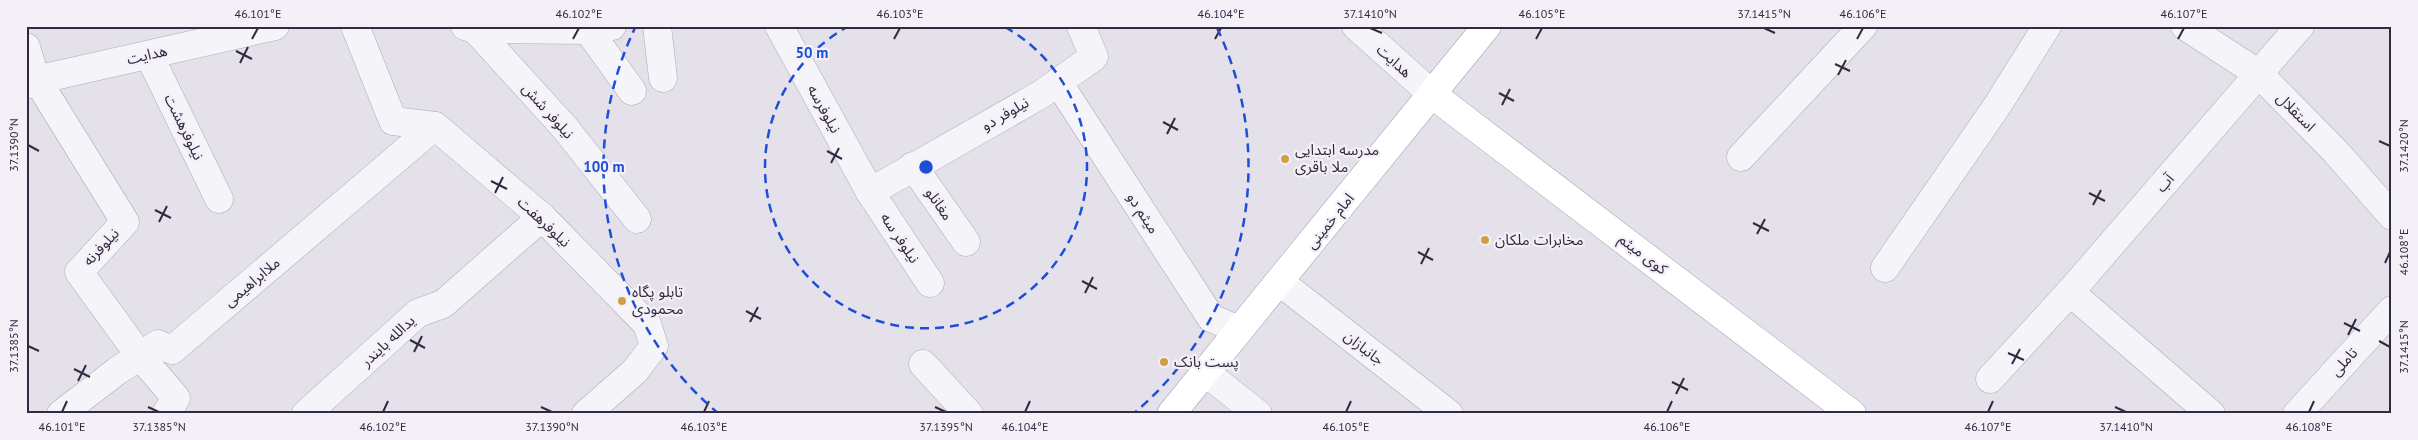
<svg xmlns="http://www.w3.org/2000/svg" width="2418" height="440" viewBox="0 0 2418 440" font-family="'PT Sans','Noto Sans Arabic',sans-serif">
<rect width="100%" height="100%" fill="#e4e1ea"/>
<g fill="none" stroke-linecap="round" stroke-linejoin="round">
<defs>
<g id="minor">
<path d="M355,26l38,95 42,5 107,91 105,107 7,22 -19,25 -49,43"/>
<path d="M465,26l10,3 113,1 24,-4"/>
<path d="M657,26l6,52"/>
<path d="M779,26l91,166 60,91"/>
<path d="M1356,26l77,69"/>
<path d="M2185,26l74,48 76,77 57,65"/>
<path d="M475,29l90,99 72,91"/>
<path d="M588,30l44,61"/>
<path d="M26,47l10,33"/>
<path d="M149,55l70,144"/>
<path d="M1058,82l153,236 28,12"/>
<path d="M39,83l86,139 -46,50 61,84 36,42 -10,16"/>
<path d="M28,84l11,-1 -3,-3 239,-54"/>
<path d="M1741,157l122,-131"/>
<path d="M913,166l53,76"/>
<path d="M870,192l170,-97 54,-38 -13,-31"/>
<path d="M1885,268l112,-162 50,-80"/>
<path d="M1280,282l169,132"/>
<path d="M923,364l46,50"/>
<path d="M1205,372l53,42"/>
<path d="M1990,379l80,-87"/>
<path d="M61,414l56,-43 41,-27 14,6 263,-224"/>
<path d="M306,414l112,-101 25,-9 99,-87"/>
<path d="M2211,414l-141,-122 230,-266"/>
<path d="M2297,414l95,-104"/>
</g>
<g id="major">
<path d="M1433,95l419,319"/>
<path d="M1171,414l316,-388"/>
</g>
</defs>
<use href="#minor" stroke="#afaab7" stroke-width="29"/>
<use href="#major" stroke="#a8a0b5" stroke-width="29"/>
<use href="#minor" stroke="#f5f4f8" stroke-width="28"/>
<use href="#major" stroke="#fff" stroke-width="28"/>
</g>
<path fill="none" stroke="#332941" stroke-width="2" d="M1370,28l12,5M1764,28l11,5M252,39l6,-11M573,39l6,-11M894,39l6,-11M1215,39l6,-11M1536,39l6,-11M1857,39l6,-11M2178,39l6,-11M236,51l16,8M240,63l8,-16M1835,64l15,7M1838,75l8,-15M1499,93l15,8M1502,105l8,-16M1163,122l15,8M1167,134l8,-16M2379,141l11,5M28,145l11,6M827,151l15,8M831,163l8,-15M491,181l16,8M495,193l8,-16M2089,193l16,8M2093,205l8,-15M155,210l16,8M159,222l8,-16M1753,223l16,8M1757,234l8,-15M1418,252l15,8M2385,263l5,-11M1421,264l8,-16M1082,281l15,8M1085,293l8,-16M746,311l15,8M750,322l8,-15M2344,323l16,8M2348,335l8,-16M410,340l15,8M2379,341l11,6M28,346l11,5M414,352l8,-16M2008,353l16,7M2012,364l8,-15M74,369l16,8M78,381l8,-16M1672,382l16,8M1676,394l8,-16M148,407l11,5M541,407l11,5M935,407l11,5M2115,407l11,5M62,412l5,-11M383,412l5,-11M704,412l5,-11M1025,412l5,-11M1346,412l5,-11M1667,412l5,-11M1988,412l5,-11M2309,412l5,-11"/>
<g fill="none" stroke="#1d4ed8" stroke-width="2.5" stroke-dasharray="9 6">
<path d="M1005 27A161 161 0 1 1 847 27"/>
<path d="M719 414A322 322 0 0 1 635 28M1217 28A322 322 0 0 1 1133 414"/>
</g>
<g fill="#cf9e45" stroke="#f3f0f7" stroke-width="2">
<circle cx="1285" cy="159" r="5"/>
<circle cx="1485" cy="240" r="5"/>
<circle cx="622" cy="301" r="5"/>
<circle cx="1164" cy="362" r="5"/>
</g>
<g text-anchor="middle" stroke-width="4.5" stroke-linejoin="round" paint-order="stroke">
<g font-size="15" fill="#332941" stroke="#f3f0f7">
<text transform="translate(147 55) rotate(-13)" y="5">هدایت</text>
<text transform="translate(1394 61) rotate(42)" y="5">هدایت</text>
<text transform="translate(824 109) rotate(61)" y="5">نیلوفرسه</text>
<text transform="translate(548 111) rotate(48)" y="5">نیلوفر شش</text>
<text transform="translate(2296 112) rotate(45)" y="5">استقلال</text>
<text transform="translate(1005 114) rotate(-30)" y="5">نیلوفر دو</text>
<text transform="translate(184 127) rotate(64)" y="5">نیلوفرهشت</text>
<text transform="translate(2165 183) rotate(-49)" y="5">آب</text>
<text transform="translate(939 204) rotate(55)" y="5">مغانلو</text>
<text transform="translate(1143 213) rotate(57)" y="5">میثم دو</text>
<text transform="translate(1330 221) rotate(-51)" y="5">امام خمینی</text>
<text transform="translate(544 222) rotate(43)" y="5">نیلوفرهفت</text>
<text transform="translate(900 238) rotate(56)" y="5">نیلوفر سه</text>
<text transform="translate(101 247) rotate(-47)" y="5">نیلوفرنه</text>
<text transform="translate(1643 254) rotate(37)" y="5">کوی میثم</text>
<text transform="translate(252 282) rotate(-40)" y="5">ملاابراهیمی</text>
<text transform="translate(388 341) rotate(-43)" y="5">یدالله بایندر</text>
<text transform="translate(1364 348) rotate(38)" y="5">جانبازان</text>
<text transform="translate(2344 362) rotate(-48)" y="5">تاملی</text>
</g>
<g font-size="15" fill="#332941" stroke="#f3f0f7" text-anchor="start">
<text x="1295" y="155">مدرسه ابتدایی<tspan x="1295" dy="17">ملا باقری</tspan></text>
<text x="1495" y="245">مخابرات ملکان</text>
<text x="632" y="297">تابلو پگاه<tspan x="632" dy="17">محمودی</tspan></text>
<text x="1174" y="367">پست بانک</text>
</g>
</g>
<circle cx="926" cy="167" r="8" fill="#1d4ed8" stroke="#f3f0f7" stroke-width="2.5"/>
<g font-size="15" text-anchor="middle" font-weight="bold" fill="#1d4ed8" stroke="#f3f0f7" stroke-width="4.5" stroke-linejoin="round" paint-order="stroke">
<text x="812" y="58">50 m</text>
<text x="604" y="172">100 m</text>
</g>
<rect width="2418" height="440" fill="none" stroke="#f3f0f7" stroke-width="55"/>
<rect x="28" y="28" width="2362" height="384" fill="none" stroke="#332941" stroke-width="2"/>
<g font-size="12" text-anchor="middle" fill="#332941">
<text x="258" y="18">46.101°E</text>
<text x="579" y="18">46.102°E</text>
<text x="900" y="18">46.103°E</text>
<text x="1221" y="18">46.104°E</text>
<text x="1370" y="18">37.1410°N</text>
<text x="1542" y="18">46.105°E</text>
<text x="1764" y="18">37.1415°N</text>
<text x="1863" y="18">46.106°E</text>
<text x="2184" y="18">46.107°E</text>
<text transform="translate(14 145) rotate(-90)" y="4">37.1390°N</text>
<text transform="translate(2404 146) rotate(-90)" y="4">37.1420°N</text>
<text transform="translate(2404 252) rotate(-90)" y="4">46.108°E</text>
<text transform="translate(14 346) rotate(-90)" y="4">37.1385°N</text>
<text transform="translate(2404 347) rotate(-90)" y="4">37.1415°N</text>
<text x="62" y="431">46.101°E</text>
<text x="159" y="431">37.1385°N</text>
<text x="383" y="431">46.102°E</text>
<text x="552" y="431">37.1390°N</text>
<text x="704" y="431">46.103°E</text>
<text x="946" y="431">37.1395°N</text>
<text x="1025" y="431">46.104°E</text>
<text x="1346" y="431">46.105°E</text>
<text x="1667" y="431">46.106°E</text>
<text x="1988" y="431">46.107°E</text>
<text x="2126" y="431">37.1410°N</text>
<text x="2309" y="431">46.108°E</text>
</g>
</svg>
